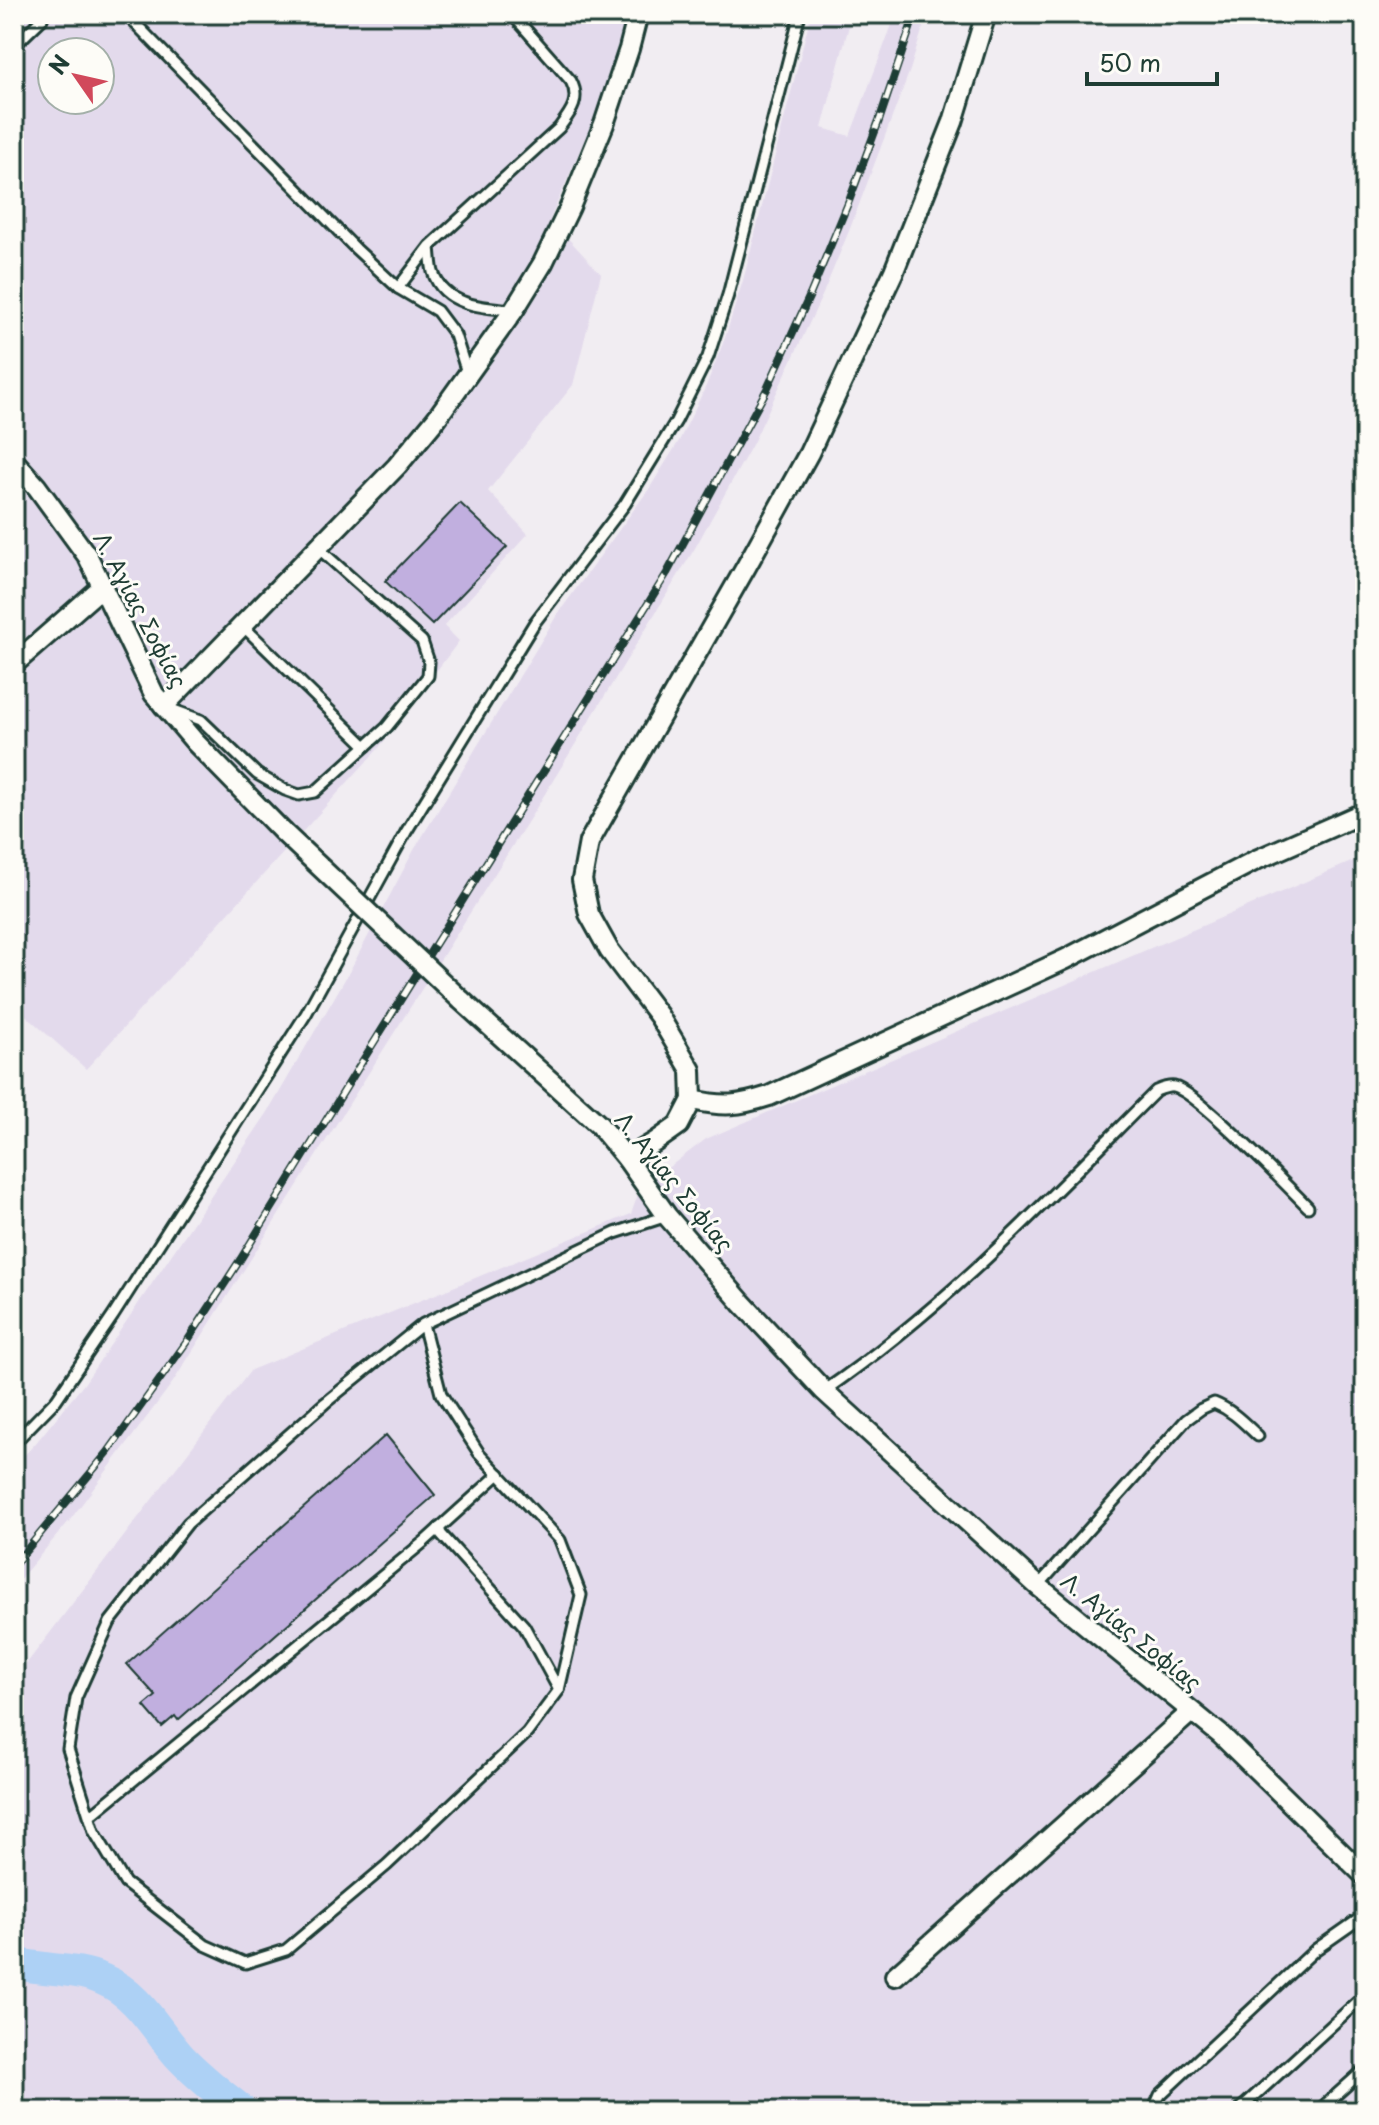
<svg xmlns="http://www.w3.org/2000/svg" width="1379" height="2125" viewBox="0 0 1379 2125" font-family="'Playpen Sans',sans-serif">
<rect width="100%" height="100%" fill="#f1edf2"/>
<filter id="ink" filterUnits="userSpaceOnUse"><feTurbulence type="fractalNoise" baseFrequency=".0125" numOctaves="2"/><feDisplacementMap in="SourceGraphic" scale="16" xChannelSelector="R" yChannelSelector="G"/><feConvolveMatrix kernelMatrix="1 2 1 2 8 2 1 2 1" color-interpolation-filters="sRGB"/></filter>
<g filter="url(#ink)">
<g fill="#e3daec" fill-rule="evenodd">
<path d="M14,14h614l-33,102 -45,103 51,55 -28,111 -85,106 40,43 -84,92 15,15 -81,108 -292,320 -72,-64zM52,52h48v48h-48z"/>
<path d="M811,14h41l-30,114 28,8 46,-122h31l-17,56 -61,161 -27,65 -69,147 -58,105 -163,267 -359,567 -103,138 -56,66v-120l21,-22 49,-60 184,-272 80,-138 66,-124 143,-235 92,-126 30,-48 27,-55 19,-48 19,-61z"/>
<path d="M1365,856v1255h-1351v-431l237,-310 380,-156 9,-25 66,-50z"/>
</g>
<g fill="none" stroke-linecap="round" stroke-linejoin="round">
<path stroke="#add1f5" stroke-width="32" d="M14,1963c30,8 62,4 90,17 36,15 52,51 77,78 19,20 40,36 61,53"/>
</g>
<g fill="#c1afdf" stroke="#1f3d34" stroke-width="2">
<path d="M460,503l47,44 -75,78 -47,-44z"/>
<path d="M386,1435l49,60 -257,225 -3,-4 -13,11 -18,-21 12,-10 -29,-32z"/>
</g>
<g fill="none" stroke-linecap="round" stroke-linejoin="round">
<defs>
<g id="lane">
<path d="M126,14l230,235 42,39 39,23 18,24 13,41"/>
<path d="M14,46l28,-27 1,-5"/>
<path d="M430,247c1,8 1,17 3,25 11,34 51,36 81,38"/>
<path d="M398,288l32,-42 129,-118c12,-16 22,-28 12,-47l-59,-67"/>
<path d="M242,625l124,121"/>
<path d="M171,709l30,11 56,54 28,16 14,5 16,-3 72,-65 41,-51 1,-14 -7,-21 -105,-94"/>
<path d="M423,1324l18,70 38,59 81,87 21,55 -22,95 -32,43 -140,132 -101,85 -41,13 -40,-18 -80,-62 -31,-52 -26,-82 8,-51 34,-76 78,-99 137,-120 98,-79 192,-91 52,-17"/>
<path d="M824,1391c124,-85 226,-194 332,-300 5,-2 12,-5 18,-4 22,4 112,98 134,120"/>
<path d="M14,1443l42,-43 57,-84 193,-302 100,-182 129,-210 90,-118 51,-83 32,-64 20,-62 72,-281"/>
<path d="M439,1528l2,6 83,92 35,64"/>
<path d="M1038,1586l148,-166 15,-11 13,-6c18,7 30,20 44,33"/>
<path d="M90,1816l335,-275 74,-67"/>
<path d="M1153,2111l7,-16 155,-145 50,-35"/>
<path d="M1238,2111l127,-116"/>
<path d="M1318,2111l47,-42"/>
</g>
<g id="street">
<path d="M14,461l23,26 51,70 66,137 41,48 88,90"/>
<path d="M14,664l88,-77"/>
<path d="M164,706l233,-240 39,-47 78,-109 29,-47 27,-56 34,-83 25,-75 9,-35"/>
<path d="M461,1000l138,125 28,34 40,57 75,87 82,88 214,195 183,149 144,141"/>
<path d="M692,1100c32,7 46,6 77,-4l297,-137 190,-99 109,-48"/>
<path d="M627,1159l28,-17 24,-17 13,-25 -1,-30 -32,-54 -50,-66 -20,-36 -7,-34 7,-38 157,-275 63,-114 85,-182 59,-149 33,-108"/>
<path d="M895,1976l296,-264"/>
</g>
</defs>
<use href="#lane" stroke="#1f3d34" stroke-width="15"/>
<use href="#street" stroke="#1f3d34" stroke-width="24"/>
<use href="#lane" stroke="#fdfcf7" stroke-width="9"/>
<use href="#street" stroke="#fdfcf7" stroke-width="18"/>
<defs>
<path id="rail" d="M14,1565l94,-113 80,-112 52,-80 123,-200 304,-487 100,-184 43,-94 39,-94 31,-83 35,-104"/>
</defs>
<use href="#rail" stroke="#1f3d34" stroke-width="8"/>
<use href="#rail" stroke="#fdfcf7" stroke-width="5" stroke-dasharray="15" stroke-linecap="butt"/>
<defs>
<path id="street-bridge" d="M283,832l178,168"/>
</defs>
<use href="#street-bridge" stroke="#1f3d34" stroke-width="24" stroke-linecap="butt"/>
<use href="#street-bridge" stroke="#fdfcf7" stroke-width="18"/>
</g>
</g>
<g text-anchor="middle" stroke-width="6" stroke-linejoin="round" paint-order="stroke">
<g font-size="22" fill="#1f3d34" stroke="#fdfcf7">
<text transform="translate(140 610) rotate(62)" y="8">Λ. Αγίας Σοφίας</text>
<text transform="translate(674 1182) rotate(51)" y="8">Λ. Αγίας Σοφίας</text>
<text transform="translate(1131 1632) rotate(39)" y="8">Λ. Αγίας Σοφίας</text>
</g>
</g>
<rect width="1379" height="2125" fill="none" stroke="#fdfcf7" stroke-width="48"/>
<rect x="24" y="24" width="1331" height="2077" fill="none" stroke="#1f3d34" stroke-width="3" filter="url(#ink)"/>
<g transform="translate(76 76) rotate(304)"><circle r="38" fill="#fdfcf7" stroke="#a4b0a9" stroke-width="2"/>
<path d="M0-6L14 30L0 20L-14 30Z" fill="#d1495b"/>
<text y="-12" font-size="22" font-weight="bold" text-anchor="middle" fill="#1f3d34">N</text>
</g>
<path d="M1087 72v12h130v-12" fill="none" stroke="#1f3d34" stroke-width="4"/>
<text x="1099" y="72" font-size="24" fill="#1f3d34" stroke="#fdfcf7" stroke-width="6" paint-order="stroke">50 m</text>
</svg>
